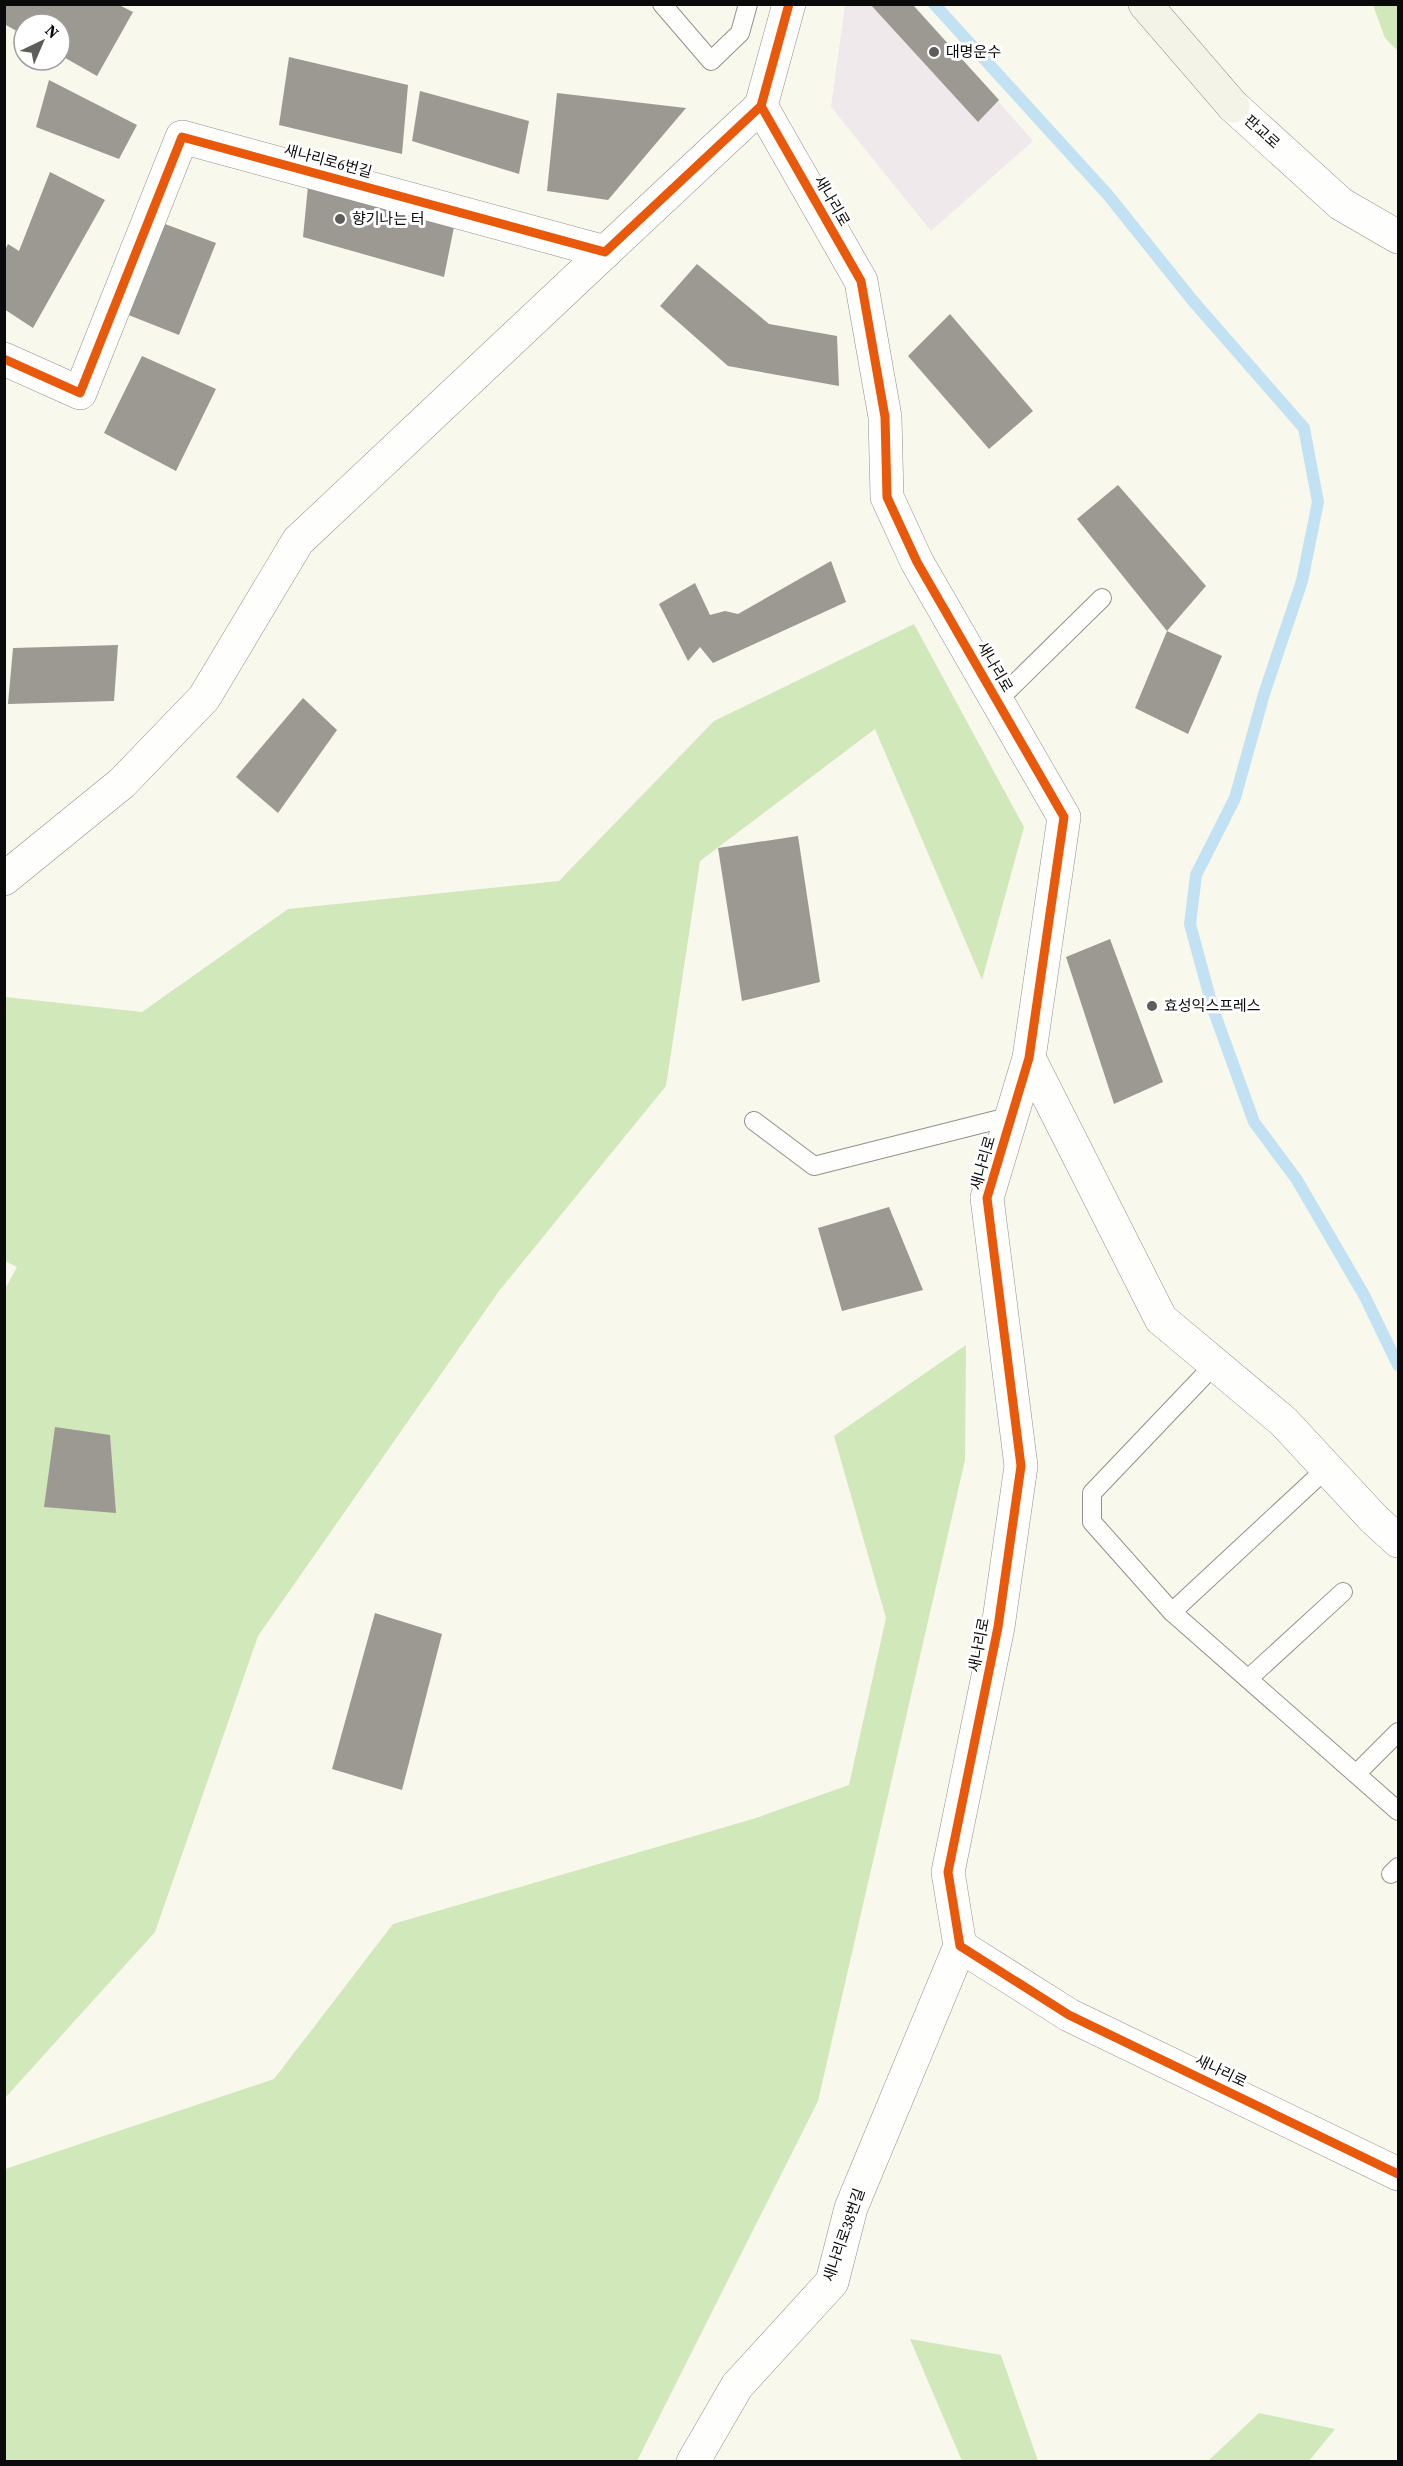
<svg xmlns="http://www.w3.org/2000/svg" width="1403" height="2466" viewBox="0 0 1403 2466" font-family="'Source Serif 4','Noto Sans KR',serif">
<rect width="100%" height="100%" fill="#f9f8ed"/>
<path fill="#f0e9eb" d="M845,5h69l119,136 -102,90 -100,-124z"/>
<g fill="#d0e8ba">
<path d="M1373,5h25v46l-13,-13z"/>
<path d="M914,624l110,203 -42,153 -107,-251 -175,132 -34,225 -167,205 -241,345 -103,296 -150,166 -1,-807 13,-24 -12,-6v-264l137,15 146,-103 271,-28 155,-160z"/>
<path d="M966,1345l-1,115 -147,641 -181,360h-632v-292l269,-90 119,-155 363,-106 93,-33 37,-167 -52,-182z"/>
<path d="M910,2339l91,16 37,106h-76z"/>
<path d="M1259,2413l76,16 -26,32h-101z"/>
</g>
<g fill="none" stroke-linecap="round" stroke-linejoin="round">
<path stroke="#c2e2f4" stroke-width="12" d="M934,4l174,191 85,106 111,127 14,74 -16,79 -38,113 -29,104 -39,77 -6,49 23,85 41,113 43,58 67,115 34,70"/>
</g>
<g fill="#9c9993">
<path d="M4,4h113l16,8 -36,64 -37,-21v-31h-36v11l-20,-11z"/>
<path d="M870,4h42l87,96 -21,22z"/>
<path d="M289,57l119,28 -6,69 -123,-29z"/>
<path d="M49,80l88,45 -18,34 -83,-32z"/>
<path d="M420,91l109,30 -10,53 -107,-33z"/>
<path d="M557,93l129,15 -78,92 -61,-9z"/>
<path d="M50,172l55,28 -72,128 -29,-19v-57l4,-8 11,7z"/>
<path d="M308,186l146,41 -10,50 -141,-40z"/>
<path d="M165,224l51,19 -37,92 -53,-21z"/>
<path d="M697,264l72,60 68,12 2,50 -111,-20 -68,-60z"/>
<path d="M950,314l83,97 -44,38 -81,-93z"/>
<path d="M142,356l74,33 -40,82 -72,-38z"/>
<path d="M1118,485l88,101 -39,45 -90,-112z"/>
<path d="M831,561l15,41 -133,61 -13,-16 -12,14 -29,-57 36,-21 15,32 15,-4 13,3z"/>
<path d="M1167,631l55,25 -34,78 -53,-26z"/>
<path d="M118,645l-4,56 -106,3 5,-56z"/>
<path d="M303,698l34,32 -59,83 -42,-36z"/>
<path d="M798,836l22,146 -78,19 -24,-153z"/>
<path d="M1110,939l53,143 -49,22 -48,-147z"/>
<path d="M889,1207l34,83 -81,21 -24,-83z"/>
<path d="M55,1427l55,8 6,78 -72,-6z"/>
<path d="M375,1613l67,21 -40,156 -70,-21z"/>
</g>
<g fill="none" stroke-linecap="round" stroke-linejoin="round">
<defs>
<g id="service">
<path d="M662,4l49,57 29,-28 8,-29"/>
<path d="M997,701l105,-103"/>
<path d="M754,1121l60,45 198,-50"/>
<path d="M1215,1364l-123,129v29l80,90 155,-144"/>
<path d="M1172,1612l226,199"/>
<path d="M1248,1679l95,-87"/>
<path d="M1356,1774l42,-42"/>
<path d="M1391,1874l7,-7"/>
</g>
<g id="minor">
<path d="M789,4l-28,102 100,175 24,136 2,80 30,65 147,255 -35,241 -42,140 34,268 -23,161 -50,245 12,74 109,69 329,159"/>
<path d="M1233,106l108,98 57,33"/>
<path d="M4,359l76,34 102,-256 423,115 156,-146"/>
<path d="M4,879l118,-96 82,-85 94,-157 307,-289"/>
<path d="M1029,1058l132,261 123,103 89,96 25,23"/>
<path d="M693,2462l44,-76 95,-104 19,-74 109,-262"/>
</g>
<path id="secondary" d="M1145,4l88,102"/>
</defs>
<use href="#service" stroke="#92918c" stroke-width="20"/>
<use href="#minor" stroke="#92918c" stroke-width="34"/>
<use href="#secondary" stroke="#888883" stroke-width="34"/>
<use href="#service" stroke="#fefefc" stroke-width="18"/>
<use href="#minor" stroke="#fefefc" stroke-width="33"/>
<use href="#secondary" stroke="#f4f3e7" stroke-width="33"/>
<defs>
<g id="cycleway">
<path d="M789,4l-28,102 100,175 24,136 2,80 30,65 147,255 -35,241 -42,140 34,268 -23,161 -50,245 12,74 109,69 329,159"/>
<path d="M4,359l76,34 102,-256 423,115 156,-146"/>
</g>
</defs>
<use href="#cycleway" stroke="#fff" stroke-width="13"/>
<use href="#cycleway" stroke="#e8590c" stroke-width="9"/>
</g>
<g fill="#5e5d59" stroke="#fff" stroke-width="2">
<circle cx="934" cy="52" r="6"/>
<circle cx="340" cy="219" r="6"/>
<circle cx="1152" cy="1006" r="6"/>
</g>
<g text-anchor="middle" stroke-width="6" stroke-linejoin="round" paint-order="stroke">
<g font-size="15" fill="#0a0a0a" stroke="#fff" text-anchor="start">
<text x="946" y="57">대명운수</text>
<text x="352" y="224">향기나는 터</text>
<text x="1164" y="1011">효성익스프레스</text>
</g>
<g font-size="15" fill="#0a0a0a" stroke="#fff">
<text transform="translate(1262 132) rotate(42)" y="5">판교로</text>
<text transform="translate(328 161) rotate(15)" y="5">새나리로6번길</text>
<text transform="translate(832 201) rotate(60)" y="5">새나리로</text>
<text transform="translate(995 667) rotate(60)" y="5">새나리로</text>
<text transform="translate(983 1163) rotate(-74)" y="5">새나리로</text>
<text transform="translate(979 1645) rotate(-79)" y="5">새나리로</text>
<text transform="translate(1221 2071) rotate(26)" y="5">새나리로</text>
<text transform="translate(844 2235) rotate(-71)" y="5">새나리로38번길</text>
</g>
</g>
<rect width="1403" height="2466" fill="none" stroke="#0a0a0a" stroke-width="12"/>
<g transform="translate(42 42) rotate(44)"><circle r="28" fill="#ffffff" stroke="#9d9d9d" stroke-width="1.5"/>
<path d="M0-4.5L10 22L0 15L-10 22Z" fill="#5e5d59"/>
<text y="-9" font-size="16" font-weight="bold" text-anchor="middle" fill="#0a0a0a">N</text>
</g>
</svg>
